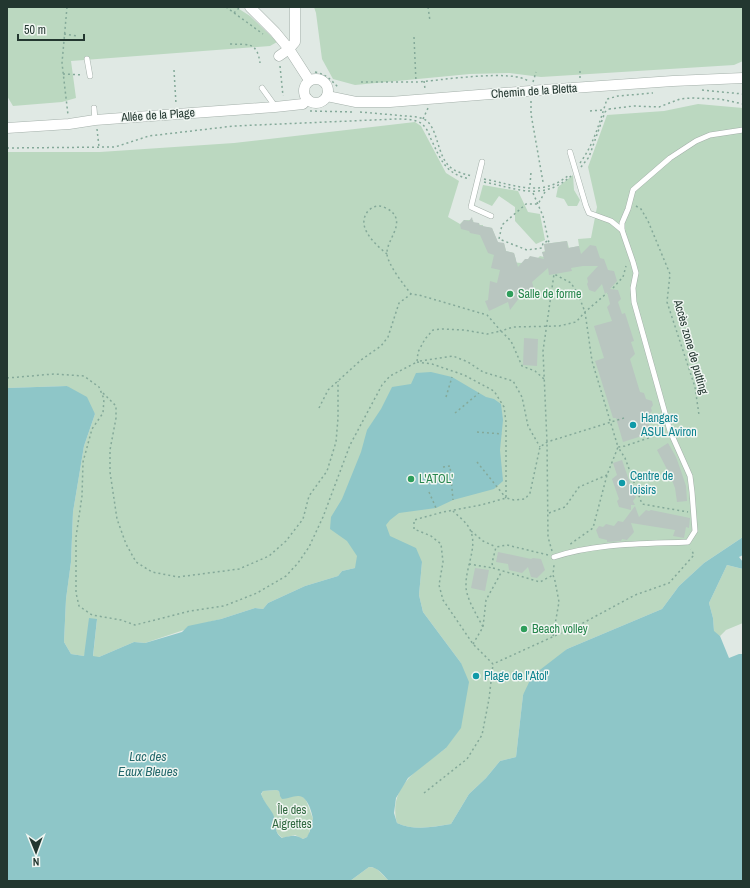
<svg xmlns="http://www.w3.org/2000/svg" width="750" height="888" viewBox="0 0 750 888" font-family="'Archivo Narrow',sans-serif">
<rect width="100%" height="100%" fill="#e0e9e4"/>
<g fill="#bbd8c0">
<path d="M7,7h229l14,9 27,26 -7,4 -199,15 5,37 -14,4 -49,4 -6,-10z"/>
<path d="M314,7h429v54l-9,4 -193,12 -32,-4 -39,1 -115,11 -22,-6 -11,-20 -6,-46z"/>
<path d="M698,104l45,4v429l-39,26 -25,23 -17,23 -95,40 -44,46 -7,62 -16,4 -14,17 -17,16 -18,30c-19,3 -37,7 -54,-1 -10,-37 24,-56 49,-75l15,-85 -38,-51 -4,-17 3,-33 -67,6 -13,3 -4,5 -33,10 -37,17 -5,6 -8,-1 -34,11 -16,4 -60,20 -11,-1 -35,15h-6l4,-38 -13,37 -13,-2 -7,-12 2,-43 5,-37 2,-50 11,-66 11,-32 -28,-28 -60,2v-236h93l134,-9 181,-21 6,4 25,47 13,8 -11,36 12,7 4,-4h9l1,4 5,-1 1,2h3v4l5,-2 4,1 6,15h6l2,8 8,2 2,7 -2,2c9,2 20,1 26,-6l4,1 -2,-5 3,-1 -1,-7 23,-3 2,7 10,-2 -1,-7 13,-1 6,-31 -9,-40 19,-52 57,-4z"/>
<path d="M573,175l1,15 6,10 -3,6h-9l-4,-7 -8,-2 2,-10z"/>
<path d="M483,185l35,6 10,21 12,2 5,26 -9,4 -21,-23v-14l-16,-11 -7,10 -13,-6z"/>
<path d="M727,565l16,4v54l-17,7 -6,6 -6,-4 -1,-14 -4,-15z"/>
<path d="M276,790l3,1 1,5h22l4,4 7,19 -2,4 -2,1c1,7 2,12 -6,15l-8,-4 -12,3c-5,-2 -9,-10 -8,-15l-14,-28 2,-4z"/>
<path d="M369,867l7,1 13,13h-39z"/>
</g>
<path fill="#8ec6c8" fill-rule="evenodd" d="M431,372l21,5 34,20 8,2 7,5 2,16 -3,30 3,31 -9,8 -41,11 -17,8 -37,5 -9,7 -4,5 4,11 26,12 6,14 -3,33 4,17 38,51 8,19 -8,46 -15,20 -38,30 -12,20 -2,15 3,10c17,8 36,4 54,1l18,-30 17,-16 14,-17 16,-4 7,-62 9,-19 35,-27 95,-40 17,-23 25,-23 39,-26v18l-4,2 4,5v7l-16,-4 -18,38 4,15 1,13 6,5 9,22 10,-4h4v227h-354c-6,-6 -11,-14 -20,-14l-19,14h-343v-493l60,-2 20,11 8,17 -11,32 -11,66 -2,50 -5,37 -2,43 7,12 13,2 5,-38 8,1 -4,37 6,1 35,-15 11,1 37,-11 6,-6 33,-7 34,-11 8,1 5,-6 37,-17 33,-10 4,-5 13,-3 2,-12 -10,-15 -17,-12 1,-12 11,-18 19,-47 6,-22 14,-21 11,-22 19,-3 5,-11zM276,790l3,1 1,5 2,3c6,0 10,-3 16,-3 9,-1 14,16 15,23l-1,2 -3,3 1,7 -3,6 -4,2c-8,-5 -12,-3 -21,-1 -9,-6 -5,-15 -9,-24 -4,-7 -9,-12 -12,-20l2,-3z"/>
<g fill="#b9c6c0">
<path d="M472,217l1,5 6,1v2l4,1 9,2 6,14 6,1 2,8 8,2 4,14 7,-8h3l2,-3 14,3 -2,-7h3l-1,-8 23,-3 1,7 11,-2 2,8 9,-9 6,1 4,12 4,1 4,11 6,1 3,10 -7,8 8,1 3,9 -3,3 4,12 3,-1 9,28 -3,1 4,12 -5,5 10,33 4,1 2,6 6,2 1,4 -2,3 1,3 -6,6 4,10 -3,3 1,4 -25,8 -7,-24h-3l-15,-48 -3,-9 9,-3 -10,-32 18,-5 -5,-14 3,-3 -3,-12 -2,2 -3,-10 -7,8 -6,-2 -2,-6 1,-2 -1,-4 11,-12h-15l-12,2 1,3 -23,4 -1,-7 -16,14 4,14 -6,-2 -10,3 -10,13 -2,-8 -19,9 -4,-10 3,-1 2,-19 7,2 3,-13 -9,-2 3,-13 -6,-2 -8,-18 -10,-2 -1,-2 -8,-2 -1,-4 4,-5 5,1z"/>
<path d="M524,338l14,1 -1,27 -14,-1z"/>
<path d="M668,443l8,14 5,14 5,15 1,15 -10,1 -2,-14 -5,-13 -13,-25z"/>
<path d="M622,460l11,32 2,1 1,4 -3,4 2,4h-4v5l-12,-3 -2,-6 2,-2 -7,-20 5,-4 -4,-12z"/>
<path d="M635,506l4,11 7,-7 3,1 2,-1 39,8 -1,10 -3,-1 -2,11 -11,-2 2,-6 -44,-7 3,9 -7,8 -5,-1 -1,2 -14,1v-2l-8,-2 -3,-8 3,-4 4,1 3,-3 8,2 4,-5 5,1z"/>
<path d="M498,552l33,7 2,-1 8,1 4,11 -8,8 -6,-1 -3,-10 -6,6 -13,-3 -1,-6 -12,-2z"/>
<path d="M475,568l14,2 -4,21 -14,-3z"/>
</g>
<g fill="none" stroke-linecap="round" stroke-linejoin="round">
<defs>
<g id="lane">
<path d="M87,59l3,17"/>
<path d="M262,88l13,18"/>
<path d="M94,108l1,12"/>
<path d="M482,162l-11,45 20,9"/>
<path d="M622,230v-7l6,-14 5,-19 37,-32 26,-17 14,-6 33,-5"/>
<path d="M554,557c42,-14 89,-13 134,-15l7,-11 -3,-39 -2,-16 -20,-45 -36,-129 -1,-14 3,-15 -3,-11 -11,-32 -11,-9 -22,-8 -3,-7 -16,-54"/>
</g>
<g id="street">
<path d="M250,7l25,25 14,17 20,31"/>
<path d="M279,56l10,-7 6,-7v-35"/>
<circle cx="316" cy="91" r="12"/>
<path d="M327,96l29,6h34l153,-12 130,-9 70,-3"/>
<path d="M7,128l62,-4 26,-4 180,-13 28,-3 4,-5"/>
</g>
</defs>
<use href="#lane" stroke="#a4b0aa" stroke-width="6"/>
<use href="#street" stroke="#a4b0aa" stroke-width="11"/>
<g stroke="#84a999" stroke-width="1.5" stroke-dasharray="2 3" stroke-linecap="butt">
<path d="M67,7l-5,56 6,52"/>
<path d="M226,7l37,27"/>
<path d="M428,7l2,14"/>
<path d="M234,13l6,-6"/>
<path d="M64,34l14,2"/>
<path d="M414,37l2,45"/>
<path d="M230,44c18,1 27,-3 30,19"/>
<path d="M280,66l3,30"/>
<path d="M174,70l2,34"/>
<path d="M315,72c12,3 15,7 24,16"/>
<path d="M63,74l20,1"/>
<path d="M580,78v-8"/>
<path d="M424,81l1,8"/>
<path d="M361,82c18,0 37,0 55,0 21,-1 100,-14 113,0"/>
<path d="M533,82l3,-10"/>
<path d="M702,90l41,4"/>
<path d="M531,101v13l12,68"/>
<path d="M609,109l25,-3 25,1 21,-8 11,-1 29,1 23,5"/>
<path d="M310,111l44,1"/>
<path d="M590,111l13,-1"/>
<path d="M360,112l57,5c4,1 9,2 12,6 9,11 9,32 20,43 6,6 15,8 23,10"/>
<path d="M423,119l5,-11"/>
<path d="M97,129l2,18"/>
<path d="M7,148l108,-1 34,-11 85,-10 162,-7c8,0 18,0 25,4 5,4 8,10 10,16 10,21 14,35 39,40"/>
<path d="M580,163c14,-19 20,-42 27,-64l11,-3 35,-3"/>
<path d="M581,167l8,-10 16,-45 4,-3"/>
<path d="M484,179c32,6 57,19 85,-4"/>
<path d="M484,182c32,6 58,20 87,-6"/>
<path d="M530,185l1,-13"/>
<path d="M545,192l-7,12h-12l-24,21 -3,14 28,11 15,-2 1,-5 5,-2"/>
<path d="M533,193l10,23 6,27"/>
<path d="M636,206l5,3 7,12 22,53 -3,28 28,85 4,28"/>
<path d="M387,254c-11,-9 -32,-27 -19,-43 3,-3 7,-5 11,-5 4,0 9,3 12,5 15,13 -5,29 -4,43 1,11 17,31 24,40"/>
<path d="M613,288l10,-11 3,-11"/>
<path d="M420,361l33,-5 15,6 15,10 30,9 9,16 6,29 12,21"/>
<path d="M417,362l15,2 32,11 30,16 10,16 2,15v75"/>
<path d="M7,378l47,-4 30,2 15,11 5,12 -1,14 -11,16 -9,33 -1,34 -6,41v56l3,13 13,9 29,5 14,5 55,-14 34,-5 33,-13 29,-17 12,-13 11,-16 14,-30 27,-72 32,-60 8,-9 27,-14 1,-10 7,-13 8,-9 9,-1 22,1 23,4 14,-3 10,10 11,25 13,5 9,8"/>
<path d="M103,393l13,13v12l-6,32v22l7,47 9,25 10,18 16,10 26,5 61,-8 30,-13 17,-15 17,-22 6,-23 18,-25 9,-29 2,-24v-37"/>
<path d="M446,397l6,-20"/>
<path d="M319,408l9,-18 33,-30 20,-14 7,-9 11,-34 12,-9 8,1 68,20 14,16 12,-4 46,-1 17,-4 9,-10 22,-19"/>
<path d="M455,413l24,-20"/>
<path d="M624,418l-77,24 -7,5 -10,46 -5,6 -11,1 -8,-2 -25,7 -38,7 -29,8v9l17,7 10,8 2,18 -4,23 4,15 30,44 20,20 90,-41 52,-28 34,-12 25,-28 -3,-6"/>
<path d="M477,432l25,2"/>
<path d="M663,433l-38,13 -7,1 7,11 17,46 46,8"/>
<path d="M477,462l29,36"/>
<path d="M443,467l7,-1 3,34"/>
<path d="M429,492l7,16"/>
<path d="M453,511c6,6 15,12 18,21 6,16 -5,35 -5,52 -1,13 11,31 17,43"/>
<path d="M549,513l16,-6 14,-20 28,-12"/>
<path d="M471,531l12,10 13,6"/>
<path d="M552,551l-4,-14 -1,-95 -4,-91 11,-77 17,9 7,11 7,18 7,49 26,86 -11,28 -14,53 -24,17"/>
<path d="M548,555l-41,-10 -11,2 -4,16 1,5 47,14 13,-7"/>
<path d="M469,564l24,4"/>
<path d="M553,636l6,-34 -4,-21 -2,-6 1,-10"/>
<path d="M473,644l10,-17 3,-27 16,-29"/>
<path d="M424,793l43,-34 15,-24 7,-36 4,-35"/>
</g>
<use href="#lane" stroke="#fff" stroke-width="5"/>
<use href="#street" stroke="#fff" stroke-width="10"/>
</g>
<g fill="#2e9e5b" stroke="#f0f6f2" stroke-width="1.5">
<circle cx="510" cy="294" r="4"/>
<circle cx="411" cy="479" r="4"/>
<circle cx="524" cy="629" r="4"/>
</g>
<g fill="#0f9aa8" stroke="#f0f6f2" stroke-width="1.5">
<circle cx="633" cy="425" r="4"/>
<circle cx="622" cy="483" r="4"/>
<circle cx="476" cy="676" r="4"/>
</g>
<g text-anchor="middle" stroke-width="3" stroke-linejoin="round" paint-order="stroke">
<g font-size="12" fill="#233730" stroke="#f0f6f2">
<text transform="translate(534 91) rotate(-4)" y="4">Chemin de la Bletta</text>
<text transform="translate(158 115) rotate(-4)" y="4">Allée de la Plage</text>
<text transform="translate(691 347) rotate(74)" y="4">Accès zone de putting</text>
</g>
<g font-size="12" fill="#27864d" stroke="#f0f6f2" text-anchor="start">
<text x="518" y="298">Salle de forme</text>
<text x="419" y="483">L'ATOL'</text>
<text x="532" y="633">Beach volley</text>
</g>
<g font-size="12" fill="#0d838f" stroke="#f0f6f2" text-anchor="start">
<text x="641" y="422">Hangars<tspan x="641" dy="14">ASUL Aviron</tspan></text>
<text x="630" y="480">Centre de<tspan x="630" dy="14">loisirs</tspan></text>
<text x="484" y="680">Plage de l'Atol'</text>
</g>
<g font-size="12" fill="#326941" stroke="#f0f6f2">
<text x="292" y="814">Île des<tspan x="292" dy="14">Aigrettes</tspan></text>
</g>
<g font-size="13" font-style="italic" fill="#24686c" stroke="#f0f6f2">
<text x="148" y="761">Lac des<tspan x="148" dy="15">Eaux Bleues</tspan></text>
</g>
</g>
<rect width="750" height="888" fill="none" stroke="#233730" stroke-width="16"/>
<g transform="translate(36 852) rotate(179)" stroke="#f0f6f2" stroke-width="3" paint-order="stroke">
<path d="M0-3L7 15L0 10L-7 15Z" fill="#233730"/>
<text y="-6" font-size="11" font-weight="bold" text-anchor="middle" fill="#233730">N</text>
</g>
<path d="M18 34v6h66v-6" fill="none" stroke="#233730" stroke-width="2"/>
<text x="24" y="34" font-size="12" fill="#233730" stroke="#f0f6f2" stroke-width="3" paint-order="stroke">50 m</text>
</svg>
